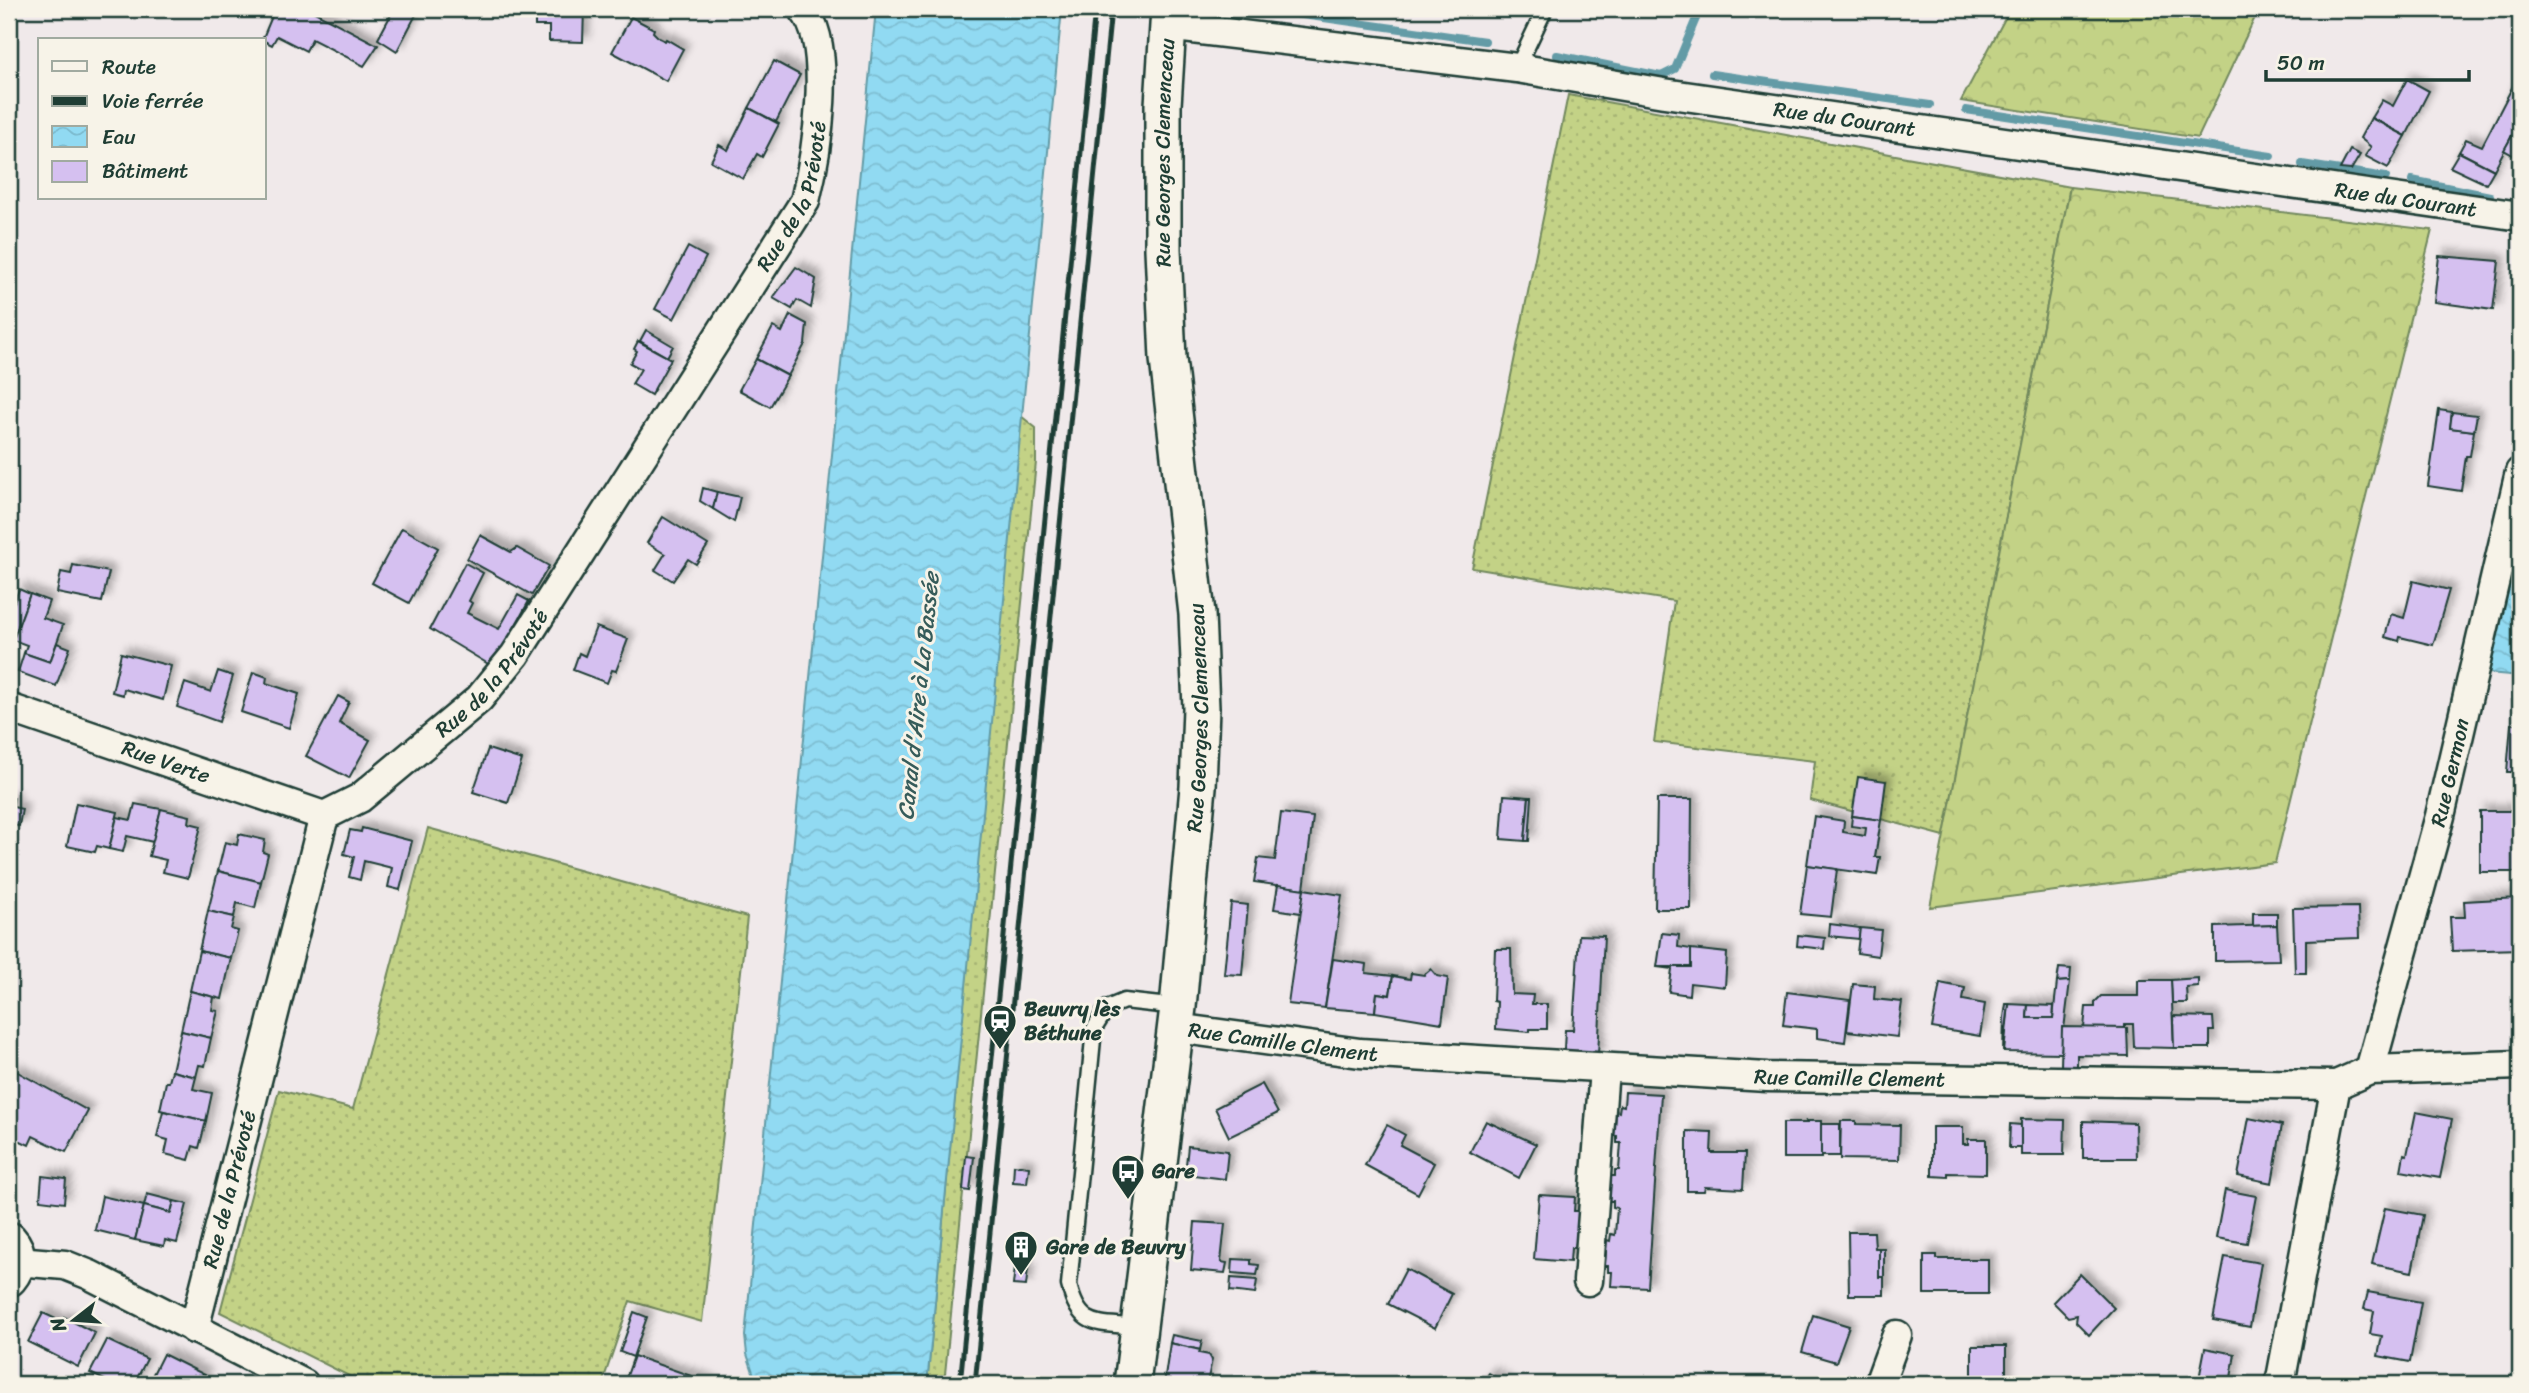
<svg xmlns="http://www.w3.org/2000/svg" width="2529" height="1393" viewBox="0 0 2529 1393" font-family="Sriracha,sans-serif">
<defs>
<pattern id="grass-dots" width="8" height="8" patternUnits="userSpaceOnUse" patternTransform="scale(1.75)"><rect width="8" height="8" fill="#c3d286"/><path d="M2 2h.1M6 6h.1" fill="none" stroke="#a7b574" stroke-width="1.8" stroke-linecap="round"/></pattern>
<pattern id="forest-crowns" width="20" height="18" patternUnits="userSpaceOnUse" patternTransform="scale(1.75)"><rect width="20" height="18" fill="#c3d286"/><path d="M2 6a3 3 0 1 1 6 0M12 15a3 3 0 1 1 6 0" fill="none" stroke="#a7b574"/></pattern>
<pattern id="water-waves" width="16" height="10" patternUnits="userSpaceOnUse" patternTransform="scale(1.75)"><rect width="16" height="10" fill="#91daf2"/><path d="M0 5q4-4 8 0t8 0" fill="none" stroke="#7dbcd0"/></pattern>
<filter id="shadow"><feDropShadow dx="6" dy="-6" stdDeviation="3.5" flood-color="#0004"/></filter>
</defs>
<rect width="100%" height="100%" fill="#f0e9ea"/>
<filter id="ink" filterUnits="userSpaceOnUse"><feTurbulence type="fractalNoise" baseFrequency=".0143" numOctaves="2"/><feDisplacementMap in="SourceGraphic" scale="14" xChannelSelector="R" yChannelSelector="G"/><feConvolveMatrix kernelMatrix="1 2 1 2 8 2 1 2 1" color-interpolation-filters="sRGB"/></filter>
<g filter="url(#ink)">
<g fill="url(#grass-dots)" stroke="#71885d" stroke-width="2">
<path d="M1568,95l502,92 -126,649 -134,-36 5,-39 -161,-19 20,-141 -202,-33z"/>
<path d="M1021,416l15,12v34l-92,922h-17z"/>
<path d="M428,828l319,89 -45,405 -72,-21 -28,83h-237l-145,-72 59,-222 74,19z"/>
</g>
<g fill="url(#forest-crowns)" stroke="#71885d" stroke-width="2">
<path d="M2010,9h249l-61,129 -237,-37z"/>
<path d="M2070,187l362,43 -157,633 -345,44z"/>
</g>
<g fill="url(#water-waves)" stroke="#639ba6" stroke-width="2">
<path d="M876,9h186l-135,1375h-170l-10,-30 -2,-18z"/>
<path d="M2520,538v138l-31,-3 30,-129z"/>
</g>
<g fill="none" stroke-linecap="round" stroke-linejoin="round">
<g stroke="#639ba6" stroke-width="8">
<path d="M1260,9l225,32"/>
<path d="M1557,55l104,21 14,-7 25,-60"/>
<path d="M1712,74l218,31"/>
<path d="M1966,110l305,46"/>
<path d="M2302,164l84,13"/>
<path d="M2412,180l78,16"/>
</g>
</g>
<g fill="#d5c0f0" stroke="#1f3d34" stroke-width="2" filter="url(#shadow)">
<path d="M275,9h34l69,36 -14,21 -52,-27 -6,12 -29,-15 -5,9 -10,-5z"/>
<path d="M394,9h25l-22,42 -19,-12z"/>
<path d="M535,9h49l-1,33 -34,-1v-15h-14z"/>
<path d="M631,17l23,12 -1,3 6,6 6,3 1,-2 17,10 -17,32 -54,-29z"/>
<path d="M774,61l26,14 -24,47 -27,-14z"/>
<path d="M2517,78l3,1v41l-26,50 -35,-18 7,-13 16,7z"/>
<path d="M2407,79l22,12 -23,45 -35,-18 11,-18 11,6z"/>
<path d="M749,108l30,16 -17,33 -5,-3 -14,25 -32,-18 8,-16 9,5z"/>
<path d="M2371,118l35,18 -18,32 -23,-12 6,-9 -11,-9z"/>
<path d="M2520,122v37l-16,-9z"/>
<path d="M2350,150l10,5 -9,15 -11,-1z"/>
<path d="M2459,152l35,18 -8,14 -36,-17z"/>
<path d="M688,247l18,10 -32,62 -19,-10z"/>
<path d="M2439,256l60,5 -6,49 -59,-8z"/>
<path d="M796,267l20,12 -5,29 -14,-8 -5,9 -19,-11z"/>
<path d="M790,315l17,9 -2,20 -17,32 -32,-17 17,-32 9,5z"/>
<path d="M646,330l27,16 -6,11 -27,-16z"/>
<path d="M638,341l33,18 -20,36 -19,-11 9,-15 -11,-6 7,-12 -3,-2z"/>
<path d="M756,359l32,17 -18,31 -31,-17z"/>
<path d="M2439,410l13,2 -2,16 24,3 -4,25h-4l-5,35 -33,-5z"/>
<path d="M2452,412l25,3 -3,16 -24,-3z"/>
<path d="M703,488l14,4 -4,17 -13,-8z"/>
<path d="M717,492l23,5 -6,25 -21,-13z"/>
<path d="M663,517l45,28 -12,19 -8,-5 -15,22 -18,-11 10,-16 -18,-11z"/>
<path d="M402,528l36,20 -29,55 -37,-20z"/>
<path d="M480,535l31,17 6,-4 32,18 -17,29 -65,-36z"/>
<path d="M465,563l18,10 -14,28 3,2 -5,10 32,16 19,-34 11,6 -27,49 -12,15 -60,-36z"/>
<path d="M73,565l36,7 -7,30 -45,-9 4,-21 10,2z"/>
<path d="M2413,581l36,9 -16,55 -33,-8 -1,4 -14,-4 6,-23 13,4z"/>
<path d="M19,589l11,5 -17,46 -4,-2v-21z"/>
<path d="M30,594l19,7 -6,17 20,7 -13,37 -26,-9 3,-8 -14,-5z"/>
<path d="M596,627l32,12 -12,32 -4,-1 -5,13 -34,-13 6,-17 6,3z"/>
<path d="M57,643l13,5 -14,38 -38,-14 6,-19 26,9z"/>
<path d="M121,653l50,13 -8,34 -39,-11 -1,6 -11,-3z"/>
<path d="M218,671l15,5 -14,46 -42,-15 8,-24 26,9z"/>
<path d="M253,672l14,5 -1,6 33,11 -10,34 -48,-16z"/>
<path d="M338,696l11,6 -10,21 31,17 -21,38 -43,-22z"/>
<path d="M2511,724h9v48h-13z"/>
<path d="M488,749l34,11 -14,43 -35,-11z"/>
<path d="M1858,777l28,4 -5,39 -29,-4z"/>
<path d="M1504,795l25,2 -4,44 -24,-2z"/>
<path d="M9,797l5,1 -1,9 9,2 -3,17 -10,-1z"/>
<path d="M1529,797h3l-3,44h-4z"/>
<path d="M1657,799h35l-1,110h-36z"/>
<path d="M76,803l42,9 -9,37 -12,-3 -2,6 -28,-6z"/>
<path d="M135,804l26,5 -8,33 -26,-6 -4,16 -14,-3 8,-32 14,3z"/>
<path d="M161,809l29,7 -1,7 12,3 -13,52 -25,-6 3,-12 -17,-4z"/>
<rect x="2480" y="811" width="35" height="61"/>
<path d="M1281,813l32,4 -9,72 -50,-7 4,-24 17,2z"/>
<path d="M1814,816l30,5 -1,11 22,4 1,-8 -15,-2 1,-10 29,4 -6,37h5l-3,18 -70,-10z"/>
<path d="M362,828l50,13 -12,49 -12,-3 4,-19 -28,-7 -4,19 -11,-3 5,-20 -10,-3 6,-24 11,2z"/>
<path d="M239,834l26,6 -2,12 5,2 -7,28 -43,-11 7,-29 12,3z"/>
<path d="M1807,865l30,4 -6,48 -31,-3z"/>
<path d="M218,871l43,11 -6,26 -18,-5 -3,14 -26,-6z"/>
<path d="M1278,885l26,4 -3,24 -27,-4z"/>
<path d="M1304,889l38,6 -17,113 -37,-4z"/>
<path d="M2518,898l2,51 -68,2 -2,-34h15l-1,-16z"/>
<path d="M1231,903l17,2 -6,70 -18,-1z"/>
<path d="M2358,907l1,31 -53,2v33h-11l-2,-65z"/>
<path d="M208,911l26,6 -3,12 7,2 -7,27 -32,-7z"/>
<path d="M2253,913h24v12l-24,1z"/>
<path d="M1830,924l30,4 -1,11 -30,-3z"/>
<path d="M2277,925l2,35 -64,1v-34z"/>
<path d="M1860,928l21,2 -3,26 -21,-3z"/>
<path d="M1662,933l17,2 -1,12 13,2v18h-34z"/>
<path d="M1579,935l25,1 -6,119 -28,-1 -6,-5 1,-19h8z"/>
<path d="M1798,935l27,3 -1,11 -27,-3z"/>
<path d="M1495,949h16l1,45 21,1 -1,9h15v25h-17v3l-34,-3 1,-27 -4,-1z"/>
<path d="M1691,949l36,4 -2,34 -35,-4 -1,12 -20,-3 3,-23 -15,-2h34z"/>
<path d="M199,951l32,7 -9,41 -32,-8z"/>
<path d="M1333,959l34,5 -1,9 27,3 -3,19 -13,-2 -2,19 -50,-4z"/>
<path d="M2059,968l12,1 -1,12 -13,1z"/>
<path d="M1431,969l6,7 11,2 -6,45 -67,-11 2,-19 13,2 3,-19 17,3 1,-6 13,2z"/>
<path d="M2198,978v8l-12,1 1,16h-15l-1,-23z"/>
<path d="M2138,980h33l3,68 -40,-1 -1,-23h-8v4h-41l2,-21h9v-5l6,-6h37z"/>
<path d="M2070,981l-9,72 -57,-1 5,-48 19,1 -1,13h26l4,-36z"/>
<path d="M1940,983l25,5 -2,12 22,4 -5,32 -48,-8z"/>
<path d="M1853,984l22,2 -1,13 28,3 -5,35 -50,-6z"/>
<path d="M190,991l24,6 -2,13 6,1 -7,27 -30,-7z"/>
<path d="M1787,992l63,8 -5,42 -28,-4v-9l-34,-4z"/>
<path d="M2006,1004h3l-6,48 1,-35z"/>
<path d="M2028,1005l26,1 -1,12h-26z"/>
<path d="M2173,1016l40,1 1,14h-4v17h-36z"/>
<path d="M2062,1027l65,1 1,28 -51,-1v12h-16z"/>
<path d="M181,1031l30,7 -6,28 -6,-1 -3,12 -24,-6z"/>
<path d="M14,1070l74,41 -22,41 -33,-16 -4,9 -19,-9 5,-10 -6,-3v-25z"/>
<path d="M172,1071l24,6 -3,12 19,4 -6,28 -46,-11 6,-28h3z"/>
<path d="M1262,1084l16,29 -49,24 -14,-29z"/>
<path d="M1625,1092l36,2 -13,194 -37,-2 1,-14h-4v-6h-3l2,-26 3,1 1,-7 4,1 1,-14 1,-13 -4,-1v-6h-4l2,-25h4v-6h4l2,-27h-4v-7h-3l2,-25 3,1 1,-7 4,1z"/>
<path d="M163,1111l43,10 -7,27 -6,-2 -4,14 -24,-6 3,-14 -11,-3z"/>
<path d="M2416,1112l36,7 -12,59 -39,-7 3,-17 3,1z"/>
<path d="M2249,1118l33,7 -10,58 -34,-7z"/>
<path d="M2021,1119l44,1 -1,35h-43z"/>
<path d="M1486,1121l50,23 -17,34 -49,-26z"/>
<path d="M1806,1121h15v37h-38v-35h24z"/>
<path d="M1841,1121h15v3l44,1 -1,35 -59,-1z"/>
<path d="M2083,1121l52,2 1,35h-53z"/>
<rect x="1821" y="1124" width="19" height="32"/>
<path d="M2010,1124l11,1v23h-12z"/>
<path d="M1387,1125l18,10 -5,10 34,18 -16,31 -53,-29z"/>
<path d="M1932,1127h31v17h5v-5h18v35l-38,-1v4l-16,-1z"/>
<path d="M1687,1131l25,1 -1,21h34l-2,36 -38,-2 -1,4h-17z"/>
<path d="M1188,1146l40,5 -3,28 -40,-5z"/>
<path d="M966,1156l8,1 -4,34 -7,-1z"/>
<path d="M1014,1165l15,2 -2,16 -14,-1z"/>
<path d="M42,1176l24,3 -2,24 -24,-3z"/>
<path d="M2225,1190l31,6 -9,47 -31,-5z"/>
<path d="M147,1194l27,7 -3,12 -27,-7z"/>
<path d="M1539,1195l36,2 -1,14h4v6h3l-2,25h-3l-1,6h-4l-1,14 -36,-3z"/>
<path d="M102,1196l42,10 -9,34 -40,-10z"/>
<path d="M174,1201l13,3 -10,39 -12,-3 -1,6 -29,-6 9,-34 27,7z"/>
<path d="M2385,1208l38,7 -11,57 -40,-8z"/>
<path d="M1195,1222l30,2 -4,38 6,1 -2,10 -34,-3z"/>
<path d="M1848,1232h26l1,16h4v29h5v18h-35z"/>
<rect x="1879" y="1248" width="5" height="29"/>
<path d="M1924,1255h13v4h51v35h-64z"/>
<path d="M2225,1257l36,6 -11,64 -37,-7z"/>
<path d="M1233,1259l18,1v4l8,1 -2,10 -25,-2z"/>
<path d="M1015,1267l13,1 -2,18 -13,-1z"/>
<path d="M1406,1269l46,25 -17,34 -47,-24z"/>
<path d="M2080,1274l34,34 -25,27 -13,-13 1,-7 -9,2 -15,-15z"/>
<path d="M1231,1278l26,2 -2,14 -25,-3z"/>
<path d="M2368,1292l53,10 -11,60 -32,-6 4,-20 -12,-2 4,-23 -10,-2z"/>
<path d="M634,1312l13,5 -14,40 -13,-5z"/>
<path d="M43,1313l19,9 2,-5 31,16 -17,34 -50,-25z"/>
<path d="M1813,1315l36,11 -13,36 -34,-10z"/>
<path d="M1172,1335l30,6 -2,9 -30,-7z"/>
<path d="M107,1340l40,19 -13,25h-21l-23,-11z"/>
<path d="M1170,1343l30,7 -1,3 10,2 3,5 -5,23 -43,1z"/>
<rect x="1972" y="1346" width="34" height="38"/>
<path d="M2205,1348l30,6 -5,30h-32z"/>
<path d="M163,1354l42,21 -3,8 4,1h-58z"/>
<path d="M634,1356l80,28h-90z"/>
<path d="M1489,1373l18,11h-25z"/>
</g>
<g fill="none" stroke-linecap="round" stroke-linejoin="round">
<defs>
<g id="service">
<path d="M1517,68l28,-59"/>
<path d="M1138,1327c-40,-5 -58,3 -69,-42l25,-256 13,-21 17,-7 54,6"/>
</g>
<g id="minor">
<path id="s1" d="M1167,26l350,42 147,25 856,123"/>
<path id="s2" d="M9,708l315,108"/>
<path id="s3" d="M1176,1028l184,25 407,24 569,8 34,-15 150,-5"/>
<path id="s4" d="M2370,1070l70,-254 80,-344"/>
<path d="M17,1261l48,4 25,10 214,109"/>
<path d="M1588,1281l16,-212"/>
<path id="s5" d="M194,1329l130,-513 36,-18 119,-99 36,-44 290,-454c11,-44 30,-155 -2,-192"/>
<path d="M1879,1384l18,-49"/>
<path d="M2280,1384l56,-299"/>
</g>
<g id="tertiary">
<path d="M9,1240c11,12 10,26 0,38"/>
<path id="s6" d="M1132,1384l46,-377 20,-220 3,-79 -4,-94 -29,-255 -5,-110v-144l6,-96"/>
</g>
</defs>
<use href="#service" stroke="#1f3d34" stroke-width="19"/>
<use href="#minor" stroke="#1f3d34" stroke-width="33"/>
<use href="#tertiary" stroke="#1f3d34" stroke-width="40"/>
<use href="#service" stroke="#f7f3e8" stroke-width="14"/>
<use href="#minor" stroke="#f7f3e8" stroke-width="28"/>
<use href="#tertiary" stroke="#f7f3e8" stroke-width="35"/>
<g stroke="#1f3d34" stroke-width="5">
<path d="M960,1384l135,-1375"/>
<path d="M975,1384l136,-1375"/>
</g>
</g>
</g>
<defs>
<symbol id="station-pin" viewBox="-11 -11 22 30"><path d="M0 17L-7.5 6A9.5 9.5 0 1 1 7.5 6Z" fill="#1f3d34" stroke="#f7f3e8"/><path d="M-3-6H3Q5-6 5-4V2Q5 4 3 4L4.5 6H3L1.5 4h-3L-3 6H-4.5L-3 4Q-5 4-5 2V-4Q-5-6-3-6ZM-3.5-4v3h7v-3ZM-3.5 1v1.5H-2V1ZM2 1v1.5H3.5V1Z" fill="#fff"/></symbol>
<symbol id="bus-pin" viewBox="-11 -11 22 30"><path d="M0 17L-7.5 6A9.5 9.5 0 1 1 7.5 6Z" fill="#1f3d34" stroke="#f7f3e8"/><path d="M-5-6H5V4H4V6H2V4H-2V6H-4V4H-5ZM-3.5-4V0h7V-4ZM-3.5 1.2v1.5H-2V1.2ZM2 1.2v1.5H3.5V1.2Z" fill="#fff"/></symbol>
<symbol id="building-pin" viewBox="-11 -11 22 30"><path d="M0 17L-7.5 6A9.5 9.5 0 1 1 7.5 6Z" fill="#1f3d34" stroke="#f7f3e8"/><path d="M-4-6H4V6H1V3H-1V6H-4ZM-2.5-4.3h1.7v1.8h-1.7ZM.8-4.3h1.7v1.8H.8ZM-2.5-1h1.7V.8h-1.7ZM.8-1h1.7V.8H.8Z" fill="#fff"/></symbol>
</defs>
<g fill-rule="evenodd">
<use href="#station-pin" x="981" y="1002" width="38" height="52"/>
<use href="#bus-pin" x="1109" y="1152" width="38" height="52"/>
<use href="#building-pin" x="1002" y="1228" width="38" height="52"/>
</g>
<g text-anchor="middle" stroke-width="6" stroke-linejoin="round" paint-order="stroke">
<g font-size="21" fill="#1f3d34" stroke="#f7f3e8">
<text dy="7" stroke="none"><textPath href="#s1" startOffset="684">Rue du Courant</textPath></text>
<text dy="7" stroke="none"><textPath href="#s6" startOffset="1237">Rue Georges Clemenceau</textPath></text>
<text dy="7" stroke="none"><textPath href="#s5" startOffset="1320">Rue de la Prévoté</textPath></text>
<text dy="7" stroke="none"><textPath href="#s1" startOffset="1251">Rue du Courant</textPath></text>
<text dy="7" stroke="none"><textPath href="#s5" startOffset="752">Rue de la Prévoté</textPath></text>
<text dy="7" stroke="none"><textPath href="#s6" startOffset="670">Rue Georges Clemenceau</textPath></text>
<text dy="7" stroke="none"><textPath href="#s2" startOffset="166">Rue Verte</textPath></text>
<text dy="7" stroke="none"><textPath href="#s4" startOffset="308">Rue Germon</textPath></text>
<text dy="7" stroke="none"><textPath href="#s3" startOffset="108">Rue Camille Clement</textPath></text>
<text dy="7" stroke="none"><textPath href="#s3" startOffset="676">Rue Camille Clement</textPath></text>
<text dy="7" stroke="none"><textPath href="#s5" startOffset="144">Rue de la Prévoté</textPath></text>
</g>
<g font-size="21" font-weight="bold" fill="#1f3d34" stroke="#f7f3e8" text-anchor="start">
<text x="1024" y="1016">Beuvry lès<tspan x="1024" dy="24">Béthune</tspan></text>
<text x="1152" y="1178">Gare</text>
<text x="1046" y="1254">Gare de Beuvry</text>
</g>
<g font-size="23" font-style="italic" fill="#365c5a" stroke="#f7f3e8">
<text transform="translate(918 696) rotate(-84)" y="8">Canal d'Aire à La Bassée</text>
</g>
</g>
<rect width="2529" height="1393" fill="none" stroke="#f7f3e8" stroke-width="35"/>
<rect x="18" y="18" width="2494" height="1358" fill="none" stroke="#1f3d34" stroke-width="2.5" filter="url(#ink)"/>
<rect x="38" y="38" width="228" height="161" fill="#f7f3e8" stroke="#a1aaa0" stroke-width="2"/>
<rect x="52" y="61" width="35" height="10" fill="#f7f3e8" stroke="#a1aaa0" stroke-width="2"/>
<text x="102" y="74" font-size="21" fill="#1f3d34">Route</text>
<rect x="52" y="96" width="35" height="10" fill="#1f3d34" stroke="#a1aaa0" stroke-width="2"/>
<text x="102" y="108" font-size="21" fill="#1f3d34">Voie ferrée</text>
<rect x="52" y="126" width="35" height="21" fill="url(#water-waves)" stroke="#a1aaa0" stroke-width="2"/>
<text x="102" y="144" font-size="21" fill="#1f3d34">Eau</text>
<rect x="52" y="161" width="35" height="21" fill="#d5c0f0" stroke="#a1aaa0" stroke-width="2"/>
<text x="102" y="178" font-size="21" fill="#1f3d34">Bâtiment</text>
<g transform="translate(74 1320) rotate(253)" stroke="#f7f3e8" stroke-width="5" paint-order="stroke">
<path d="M0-5L12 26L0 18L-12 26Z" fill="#1f3d34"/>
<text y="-10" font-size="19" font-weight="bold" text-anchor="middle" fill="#1f3d34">N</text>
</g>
<path d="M2266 70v10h203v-10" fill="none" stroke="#1f3d34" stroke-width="3.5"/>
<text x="2277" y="70" font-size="21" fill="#1f3d34" stroke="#f7f3e8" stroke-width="5" paint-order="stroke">50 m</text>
</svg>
